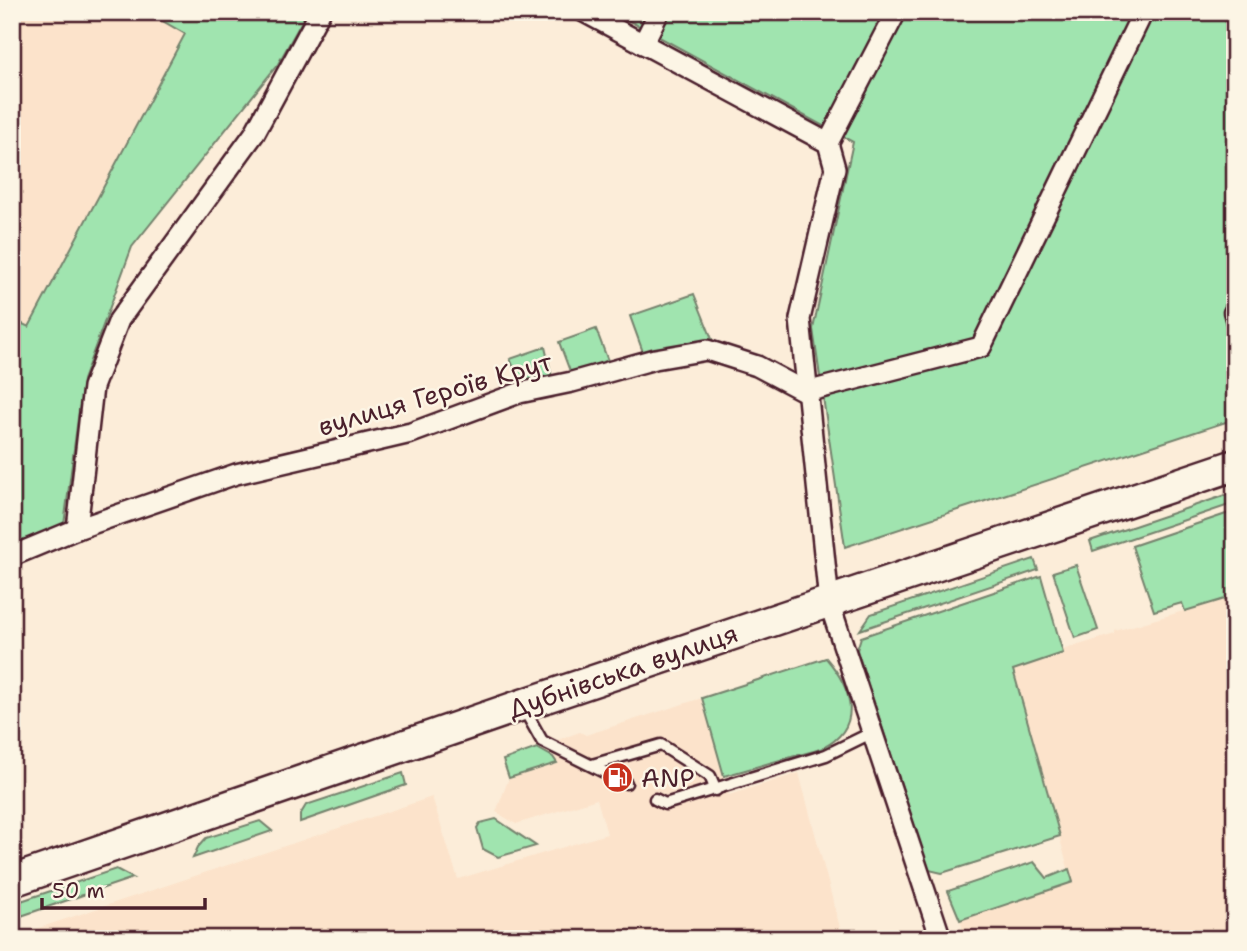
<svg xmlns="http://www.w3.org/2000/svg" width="1247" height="951" viewBox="0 0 1247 951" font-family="'Shantell Sans',sans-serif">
<rect width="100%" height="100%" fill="#fcedd9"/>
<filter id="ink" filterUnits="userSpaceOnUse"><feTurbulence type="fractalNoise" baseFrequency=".0143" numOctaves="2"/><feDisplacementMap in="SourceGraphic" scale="14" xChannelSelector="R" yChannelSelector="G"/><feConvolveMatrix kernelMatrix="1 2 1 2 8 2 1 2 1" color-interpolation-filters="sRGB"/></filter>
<g filter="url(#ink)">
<g fill="#fce3cb">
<path d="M12,12h135l38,22 -157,294 -16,-9z"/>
<path d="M1235,596v343h-269l-6,-19 112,-38 -59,-212 49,-17v-3l53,-16v-3z"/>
<path d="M702,698l27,97 70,-22 44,166h-831v-2l420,-140 26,82 149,-45 -10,-35 -81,25 -20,-12 13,-34 -6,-18 77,-28 6,3z"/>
</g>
<g fill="#a0e4af" stroke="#75826d" stroke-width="2">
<path d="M147,12h160l-29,52 -146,183 -49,133 -19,145 -52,22v-228l17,8 156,-293z"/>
<path d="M613,12h622v407l-390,128 -32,-218 40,-187z"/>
<path d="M694,294l18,45 -69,13 -13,-36z"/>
<path d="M596,329l12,32 -37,13 -12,-32z"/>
<path d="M545,347l7,30 -26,7 -6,-3 -10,-22z"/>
<path d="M1235,492v11l-142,48 -3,-10z"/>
<path d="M1235,511v85l-50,15 -3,-8 -28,8 -22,-65z"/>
<path d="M1034,559l4,11 -178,60 11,-16z"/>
<path d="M1076,565l22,65 -23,8 -22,-66z"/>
<path d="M1041,576l22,77 -50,17 47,166 -118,37 -13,-3 -72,-220 4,-13z"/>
<path d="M826,658c25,29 39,68 -3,90 -10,4 -22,6 -32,9 -22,6 -45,13 -67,19l-22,-78z"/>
<path d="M537,748l16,9 4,6 -48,15 -6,-18z"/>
<path d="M403,773l3,12 -106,37v-7l6,-10z"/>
<path d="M496,819l40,27 -38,11 -15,-8 -6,-21 3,-5z"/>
<path d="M260,821l12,10 -79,27 5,-11 8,-9z"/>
<path d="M1034,862l13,16 22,-9 4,13 -113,38 -12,-29z"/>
<path d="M116,869l17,9 -121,41v-15z"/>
</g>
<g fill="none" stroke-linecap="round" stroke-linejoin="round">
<defs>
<g id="lane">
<path d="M1235,300l-6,12 6,21"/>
<path d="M524,709l18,32 84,42"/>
<path d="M592,765l69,-20 49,31 6,14"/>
<path d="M655,799l10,5 161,-49 45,-22"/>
</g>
<g id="street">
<path d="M584,12l244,131 7,25 -35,151 29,283 112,337"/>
<path d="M643,44l16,-32"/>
<path d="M828,143l68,-131"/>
<path d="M77,529l16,-142 26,-67 135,-186 66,-122"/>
<path d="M12,556l65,-27 159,-55 175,-41 108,-40 53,-11 83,-23 52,-9 50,16 49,26 175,-45 162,-335"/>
</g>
<path id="primary" d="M12,881l510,-176 713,-240"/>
</defs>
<use href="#lane" stroke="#4a1f2b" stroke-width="15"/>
<use href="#street" stroke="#4a1f2b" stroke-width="24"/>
<use href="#primary" stroke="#4a1f2b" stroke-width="35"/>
<use href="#lane" stroke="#fcf5e5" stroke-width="10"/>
<use href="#street" stroke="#fcf5e5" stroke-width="19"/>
<use href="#primary" stroke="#fcf5e5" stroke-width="30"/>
</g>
</g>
<defs>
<symbol id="fuel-disc" viewBox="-11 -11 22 22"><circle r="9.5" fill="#c8321e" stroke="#fcf5e5"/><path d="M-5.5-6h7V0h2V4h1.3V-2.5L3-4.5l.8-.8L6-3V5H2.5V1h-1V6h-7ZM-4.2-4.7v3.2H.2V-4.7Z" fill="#fff"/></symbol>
</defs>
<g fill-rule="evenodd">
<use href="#fuel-disc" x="600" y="760" width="35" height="35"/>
</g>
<g text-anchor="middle" stroke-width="5" stroke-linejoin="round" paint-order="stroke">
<g font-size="26" fill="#4a1f2b" stroke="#fcf5e5">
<text transform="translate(435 394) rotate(-16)" y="9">вулиця Героїв Крут</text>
<text transform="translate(623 671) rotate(-19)" y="9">Дубнівська вулиця</text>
</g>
<g font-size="26" fill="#4a1f2b" stroke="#fcf5e5" text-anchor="start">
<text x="641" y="787">ANP</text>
</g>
</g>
<rect width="1247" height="951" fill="none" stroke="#fcf5e5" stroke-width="42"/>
<rect x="21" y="21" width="1205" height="909" fill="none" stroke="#4a1f2b" stroke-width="2.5" filter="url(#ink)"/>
<path d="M42 898v10h163v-10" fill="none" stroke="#4a1f2b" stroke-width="3.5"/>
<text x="52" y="898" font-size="21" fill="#4a1f2b" stroke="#fcf5e5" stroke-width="5" paint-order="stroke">50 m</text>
</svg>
